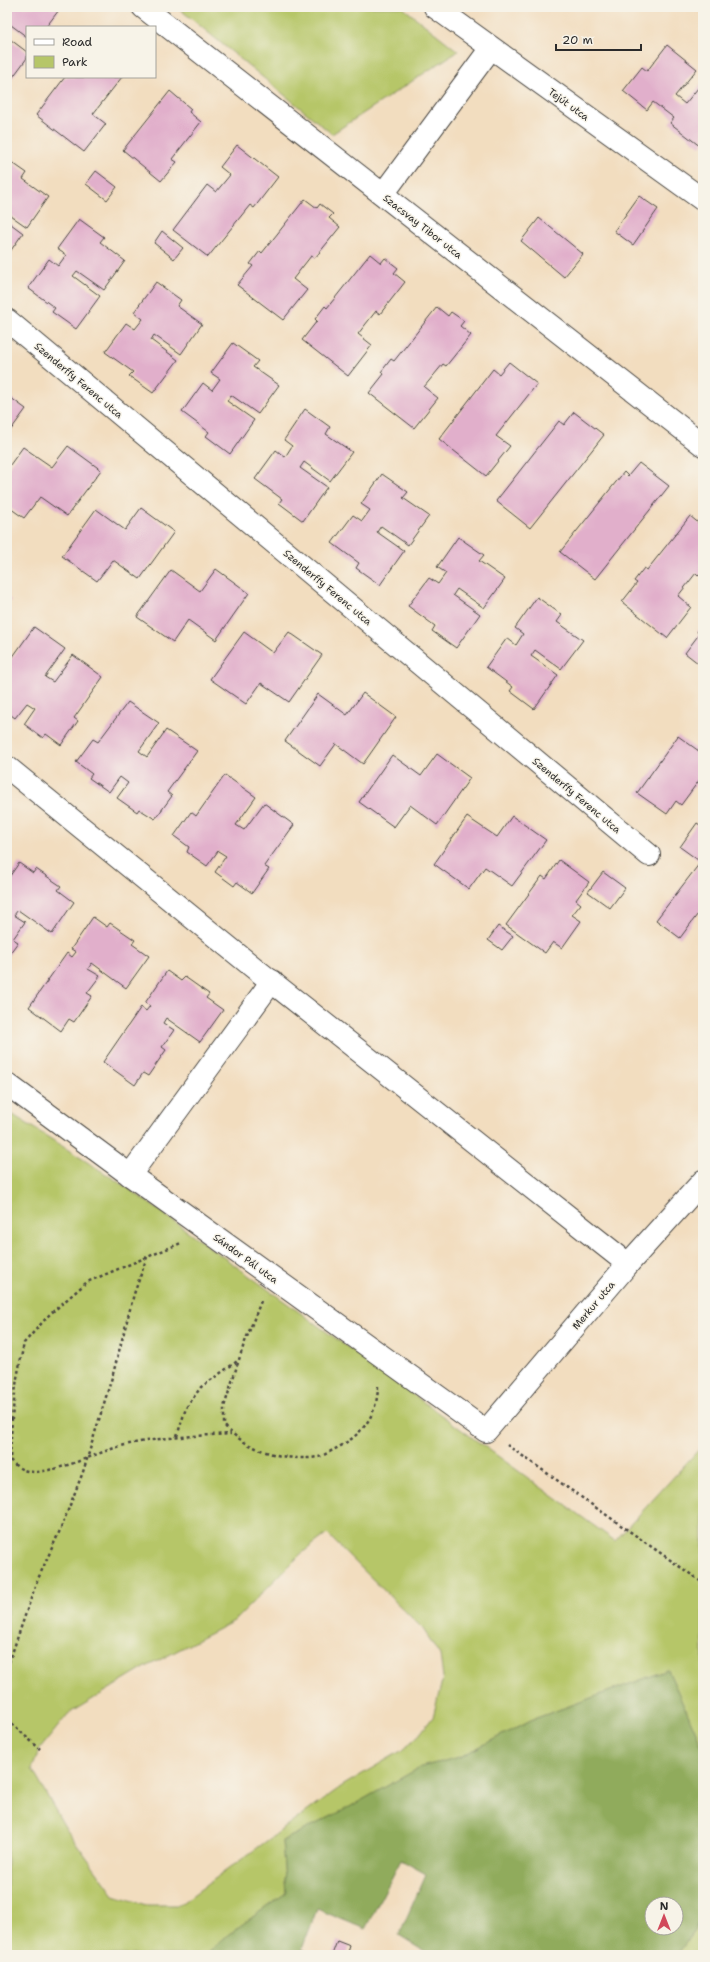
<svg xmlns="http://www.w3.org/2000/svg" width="710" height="1962" viewBox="0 0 710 1962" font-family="'Shantell Sans',sans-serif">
<rect width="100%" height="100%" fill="#f7f3e8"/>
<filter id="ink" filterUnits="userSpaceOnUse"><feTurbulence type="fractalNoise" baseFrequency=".025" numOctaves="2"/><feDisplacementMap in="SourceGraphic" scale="8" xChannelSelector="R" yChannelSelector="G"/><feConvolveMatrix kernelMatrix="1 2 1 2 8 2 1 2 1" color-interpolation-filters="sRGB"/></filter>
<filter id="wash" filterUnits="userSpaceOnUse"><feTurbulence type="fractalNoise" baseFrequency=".012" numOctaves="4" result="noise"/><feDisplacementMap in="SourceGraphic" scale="16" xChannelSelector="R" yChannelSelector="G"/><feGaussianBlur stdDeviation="0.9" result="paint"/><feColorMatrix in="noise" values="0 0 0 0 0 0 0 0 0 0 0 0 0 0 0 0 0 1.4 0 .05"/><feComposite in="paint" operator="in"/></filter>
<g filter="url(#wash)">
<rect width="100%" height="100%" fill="#f2ddbf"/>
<g fill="#b6c668" stroke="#70784a" fill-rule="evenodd">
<path d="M177,7h225l56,44 -126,83z"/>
<path d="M7,1111l121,77 487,353 88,-96v303l-35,-78 -137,50 -71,37 -39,10 -75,42 -64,32 4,52 -57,41 -24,21h-198zM327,1534l96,95 17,26 3,22 -10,40 -14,18 -18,16 -59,35 -163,119h-33l-32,-10 -48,-66 -34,-60 8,-20 28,-35 78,-47 88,-46 68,-68z"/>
<path d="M703,1912v43h-27l18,-24z"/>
</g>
<path fill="#90ab5c" stroke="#5e6b44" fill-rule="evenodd" d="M668,1670l35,78v164l-9,19 -18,24h-245l-32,-20 27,-61 -25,-14 -36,69 -48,-20 -15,40 12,6h-109l24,-21 57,-41 -4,-52 64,-32 75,-42 39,-10 71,-37zM652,1904h24v24h-24z"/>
<g id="blocks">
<g fill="#e1afcb">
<path d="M7,7h52l-1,2 1,1 -13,17h-19v10l-20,-15z"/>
<path d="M7,37l20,15v6l-20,27z"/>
<path d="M667,45l30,24 -22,27 10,8 18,-22v62l-2,3 -31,-24 4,-5 -21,-16 -6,8 -24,-19 19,-24 5,4z"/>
<path d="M65,77h57l-29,37 13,10 -22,28 -48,-37z"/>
<path d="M170,91l21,18 -2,3 12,10 -29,37 5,3 -16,19 -38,-31z"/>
<path d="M237,145l41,32 -24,31 -4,-3 -42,52 -35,-27 34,-45 9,7 14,-17 -10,-8z"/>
<path d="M7,159l20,14 -4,6 25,18 -21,30 -20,-14z"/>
<path d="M96,171l21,16 -10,13 -21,-16z"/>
<path d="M639,196l19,13 -25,36 -19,-14z"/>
<path d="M305,199l12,9 3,-4 13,10 -4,4 11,9 -25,31 -4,-2 -18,23 14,11 -24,30 -46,-35 16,-19 -3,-2 10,-13 2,2z"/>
<path d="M539,218l44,36 -19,23 -43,-36z"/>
<path d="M79,219l25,18 -4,5 25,19 -21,29 -27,-19 -4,5 27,20 -24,33 -24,-17 3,-4 -27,-20 21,-29 9,7 8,-11 -9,-6z"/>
<path d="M7,221l16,12 -16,23z"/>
<path d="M162,231l21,17 -9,11 -20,-16z"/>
<path d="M370,254l11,9 4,-5 13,10 -4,5 11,9 -25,32 -4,-3 -18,23 14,11 -24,31 -46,-36 15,-19 -2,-2 10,-13 2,2z"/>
<path d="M156,282l25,18 -4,6 25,18 -21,30 -27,-19 -3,5 27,20 -25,33 -24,-17 4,-4 -28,-20 21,-29 9,6 8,-10 -9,-7z"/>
<path d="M437,307l11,9 3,-4 13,9 -4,5 11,9 -25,31 -3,-2 -19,23 14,11 -24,30 -45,-35 15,-19 -3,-2 10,-13 3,2z"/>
<path d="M233,343l25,18 -5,6 26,18 -21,29 -27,-19 -4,6 27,19 -24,34 -24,-18 3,-4 -27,-20 21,-29 9,7 8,-11 -9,-6z"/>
<path d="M509,362l28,22 -41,52 14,10 -24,30 -47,-37 54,-70 6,5z"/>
<path d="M7,395l19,14 -19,26z"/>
<path d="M305,409l25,18 -4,7 26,18 -22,29 -26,-19 -4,6 27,19 -24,34 -24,-18 3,-4 -27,-20 21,-29 9,7 7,-11 -8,-6z"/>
<path d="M574,412l30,23 -74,93 -34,-27 63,-80 5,4z"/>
<path d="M68,446l33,24 -34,46 -27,-19 -16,21 -17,-12v-37l16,-22 29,20z"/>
<path d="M639,463l30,23 -74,93 -35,-27 64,-80 4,4z"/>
<path d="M382,474l26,18 -5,6 26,18 -21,29 -27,-19 -4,6 27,19 -24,34 -24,-17 3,-5 -27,-20 21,-28 9,6 8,-11 -9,-6z"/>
<path d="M141,508l33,24 -34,47 -27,-19 -16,21 -35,-25 34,-47 29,21z"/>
<path d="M690,516l11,9 2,-2v48l-4,5 -3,-3 -18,23 13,11 -24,31 -45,-36 15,-19 -3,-2 10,-13 3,2z"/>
<path d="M458,537l26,18 -5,6 26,18 -21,29 -27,-19 -4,6 27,19 -24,34 -24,-17 3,-5 -27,-20 21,-28 9,6 8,-11 -9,-6z"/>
<path d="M216,569l33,24 -33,47 -28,-20 -15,22 -36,-25 34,-47 29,21z"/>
<path d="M7,597l4,3 -4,6z"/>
<path d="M537,597l25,18 -5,7 26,18 -22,29 -26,-19 -4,6 27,19 -24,34 -24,-18 3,-4 -27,-20 21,-29 9,7 7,-11 -8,-6z"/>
<path d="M703,624v43l-18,-14 15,-20 -3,-1z"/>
<path d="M34,627l31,22 -20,28 8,5 20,-27 30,22 -29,41 4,3 -17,24 -15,-11 -3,4 -19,-14 11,-16 -8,-5 -12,15 -8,-6v-47z"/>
<path d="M244,632l29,21 16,-21 33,23 -33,47 -28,-19 -15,21 -36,-25z"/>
<path d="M363,693l33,24 -33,47 -27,-20 -16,22 -35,-25 33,-47 29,21z"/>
<path d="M128,702l31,21 -20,28 8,6 19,-27 31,21 -30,41 5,4 -17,23 -16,-10 -2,3 -20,-14 11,-15 -8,-6 -11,15 -20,-14 3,-4 -16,-12 17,-23 5,3z"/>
<path d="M678,736l25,18v21l-22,30 -5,-4 -9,13 -30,-21z"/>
<path d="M437,754l33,24 -33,47 -27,-20 -16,22 -35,-25 33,-47 29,21z"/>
<path d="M225,775l31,22 -20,28 8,5 20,-27 30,22 -30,41 5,3 -17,24 -15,-11 -3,4 -19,-14 11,-16 -8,-5 -11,15 -20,-14 2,-5 -15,-11 17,-24 5,4z"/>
<path d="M512,816l34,24 -34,46 -27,-19 -16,22 -35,-25 33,-47 30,20z"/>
<path d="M697,823l6,4v25l-5,8 -18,-13z"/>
<path d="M703,859v48l-23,31 -24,-18z"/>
<path d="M559,860l30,22 -13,18 5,4 -9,11 9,6 -19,27 -9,-6 -8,11 -39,-28 36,-49 4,3z"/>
<path d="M19,863l14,10 3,-4 25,17 -3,4 16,12 -22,32 -34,-24 -4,5 11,7 -12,17 5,3 -11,15v-77z"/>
<path d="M603,872l22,16 -15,20 -22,-16z"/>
<path d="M93,917l14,10 3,-4 25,17 -3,4 17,12 -23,32 -34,-25 -4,6 12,7 -13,17 5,3 -18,26 -5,-3 -8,12 -32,-24 38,-54 5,4 4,-5 -5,-3z"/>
<path d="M498,926l15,10 -11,14 -14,-10z"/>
<path d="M167,971l14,10 4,-4 24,17 -3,4 17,12 -23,32 -34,-24 -3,5 11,7 -12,17 4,3 -18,26 -5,-3 -8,12 -32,-23 38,-55 5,4 4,-5 -5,-3z"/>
<path d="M337,1941l13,5 -3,9h-15z"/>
</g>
</g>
</g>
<g filter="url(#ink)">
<use href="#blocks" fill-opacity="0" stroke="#494641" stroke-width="1"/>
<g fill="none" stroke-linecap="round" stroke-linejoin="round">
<defs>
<g id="minor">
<path d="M143,7l560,438"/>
<path d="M435,7l268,193"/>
<path d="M383,194l108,-146"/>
<path d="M7,320l642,535"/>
<path d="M7,767l246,200 375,297"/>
<path d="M7,1084l123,91 356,256 142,-167 75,-83"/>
<path d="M130,1175l142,-194"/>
</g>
</defs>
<use href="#minor" stroke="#494641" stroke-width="24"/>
<g stroke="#494641" stroke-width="2.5" stroke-dasharray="3 3" stroke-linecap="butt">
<path d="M261,1301l-18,46 -19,60v18c21,25 62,37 94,32 6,-1 12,-6 17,-8 26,-13 43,-33 43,-64"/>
<path d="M12,1418l-2,42c7,8 15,12 26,12 31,-3 57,-18 85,-26 36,-9 74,-10 110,-12"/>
<path d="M7,1425l5,-8 5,-39 7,-35 25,-28 38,-33 94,-39"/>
<path d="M177,1436l9,-28 15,-21 38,-27"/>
<path d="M507,1445l196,138"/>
<path d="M7,1668l30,-87 24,-53 22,-56 30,-98 21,-80 13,-37"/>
<path d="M7,1720l33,29"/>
</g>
<use href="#minor" stroke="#fff" stroke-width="22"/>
</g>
</g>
<g text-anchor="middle" stroke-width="3" stroke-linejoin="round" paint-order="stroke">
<g font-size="10" fill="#2b2b2b" stroke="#f7f3e8">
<text transform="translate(569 104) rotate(36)" y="4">Tejút utca</text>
<text transform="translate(423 226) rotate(38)" y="4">Szacsvay Tibor utca</text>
<text transform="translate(79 380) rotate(40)" y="4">Szenderffy Ferenc utca</text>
<text transform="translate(328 587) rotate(40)" y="4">Szenderffy Ferenc utca</text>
<text transform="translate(577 795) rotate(40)" y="4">Szenderffy Ferenc utca</text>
<text transform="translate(246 1258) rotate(36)" y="4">Sándor Pál utca</text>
<text transform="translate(593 1305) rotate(-50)" y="4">Merkur utca</text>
</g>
</g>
<rect width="710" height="1962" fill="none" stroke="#f7f3e8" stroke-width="24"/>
<rect x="26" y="26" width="130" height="52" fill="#f7f3e8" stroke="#a5a39c"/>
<rect x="34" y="39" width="20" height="6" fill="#ffffff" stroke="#a5a39c"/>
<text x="62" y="46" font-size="12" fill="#2b2b2b">Road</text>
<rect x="34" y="56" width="20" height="12" fill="#b6c668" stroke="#a5a39c"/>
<text x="62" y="66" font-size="12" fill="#2b2b2b">Park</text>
<g transform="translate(664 1916)"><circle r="19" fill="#f7f3e8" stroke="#a5a39c"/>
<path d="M0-3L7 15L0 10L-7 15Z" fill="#d1495b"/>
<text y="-6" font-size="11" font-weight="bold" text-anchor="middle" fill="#2b2b2b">N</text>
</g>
<path d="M556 44v6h85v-6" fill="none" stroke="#2b2b2b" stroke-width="2"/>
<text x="562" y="44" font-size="12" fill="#2b2b2b" stroke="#f7f3e8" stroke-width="3" paint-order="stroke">20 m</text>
</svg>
